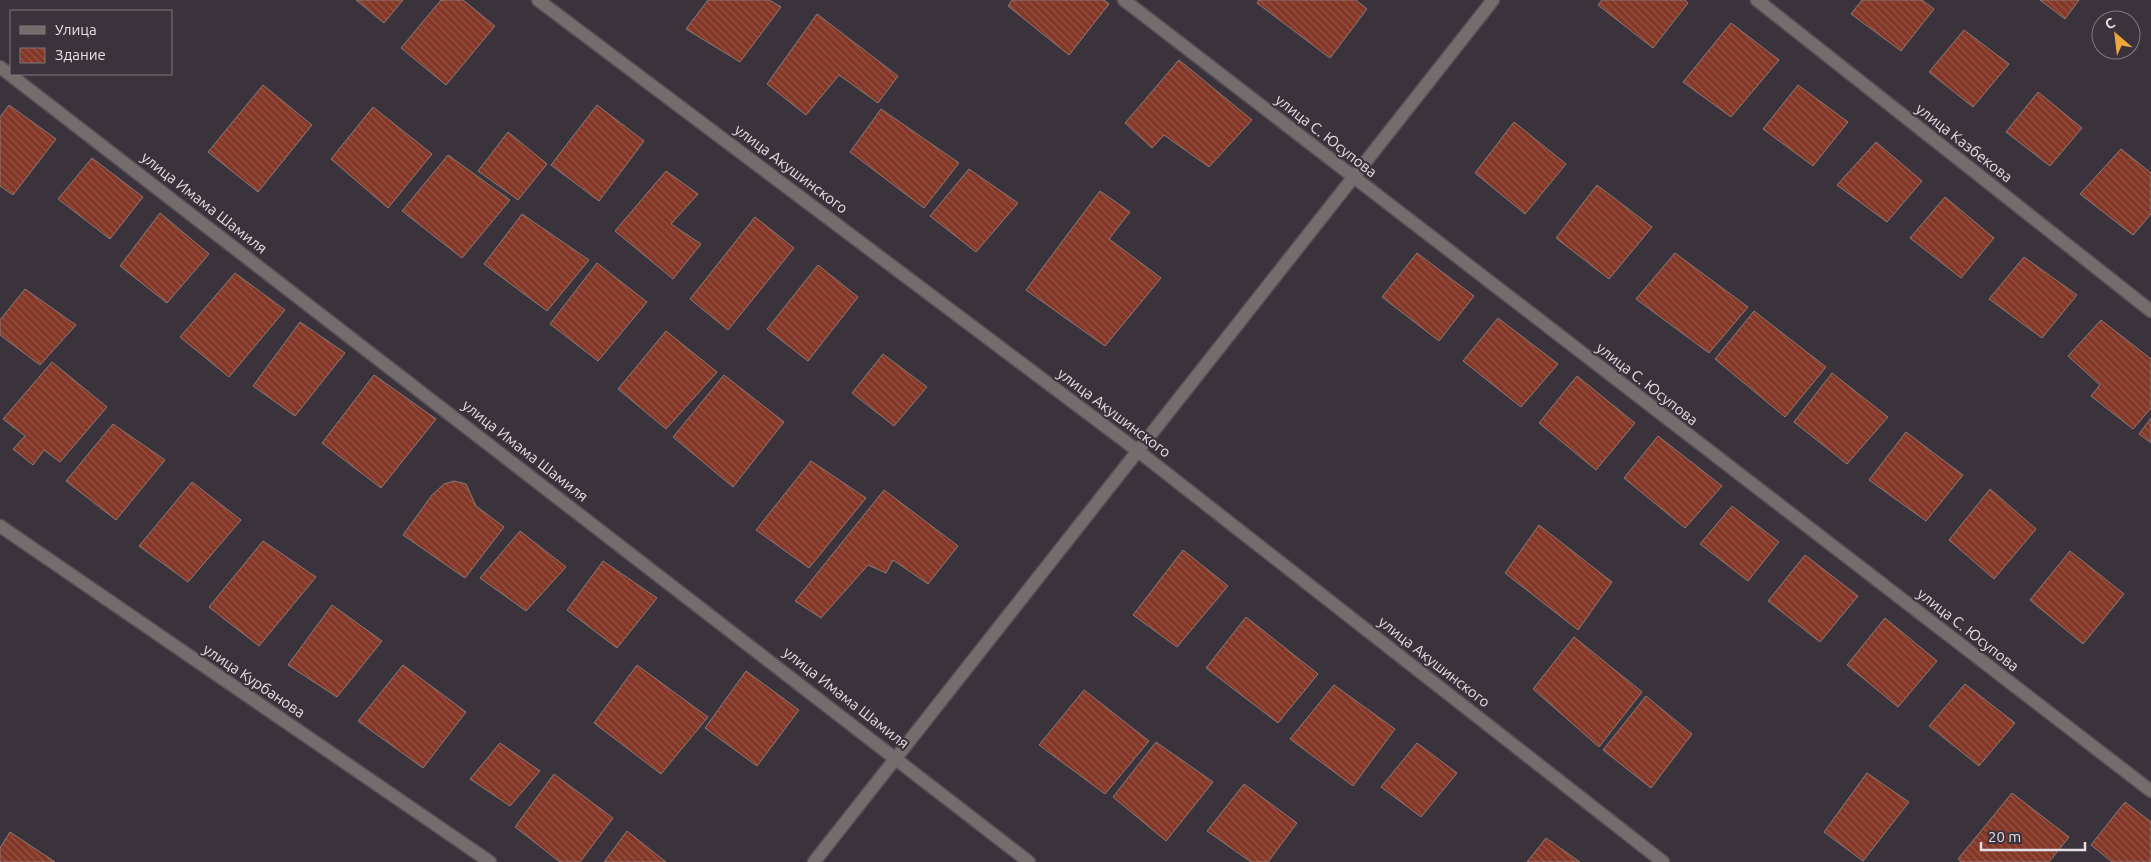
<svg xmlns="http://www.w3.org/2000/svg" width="2151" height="862" viewBox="0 0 2151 862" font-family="Ubuntu,sans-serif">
<defs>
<pattern id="building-back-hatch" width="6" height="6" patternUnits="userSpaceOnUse" patternTransform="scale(1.25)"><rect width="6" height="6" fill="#843727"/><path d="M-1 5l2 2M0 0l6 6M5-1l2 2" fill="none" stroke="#955446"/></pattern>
</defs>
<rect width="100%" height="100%" fill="#3b333b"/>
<g fill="url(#building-back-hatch)" stroke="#8a7c79">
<path d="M356,0h47l-19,23z"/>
<path d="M441,0h22l32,26 -49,59 -45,-37z"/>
<path d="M708,0h61l12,7 -41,55 -54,-33z"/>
<path d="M1012,0h92l5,4 -40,51 -61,-49z"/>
<path d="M1259,0h97l11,9 -37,49 -73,-55z"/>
<path d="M1602,0h83l3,3 -35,45 -55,-43z"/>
<path d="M1862,0h60l12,9 -33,42 -50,-37z"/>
<path d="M2040,0h39l-14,19z"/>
<path d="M817,14l81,62 -20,27 -39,-28 -33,40 -39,-31z"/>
<path d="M1731,23l48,37 -48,57 -48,-35z"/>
<path d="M1964,30l45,34 -36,43 -44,-35z"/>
<path d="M1179,60l73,60 -43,47 -45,-32 -12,13 -27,-25z"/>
<path d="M263,85l49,40 -54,67 -50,-40z"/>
<path d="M1798,85l50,37 -35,44 -50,-37z"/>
<path d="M2038,92l44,36 -32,38 -44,-34z"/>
<path d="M9,105l47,34 -43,56 -13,-9v-69z"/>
<path d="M597,105l47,36 -45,60 -48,-36z"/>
<path d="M373,107l59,47 -44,54 -57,-49z"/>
<path d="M881,109l78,54 -35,45 -74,-56z"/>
<path d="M1514,122l52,42 -41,50 -50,-41z"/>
<path d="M508,132l39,32 -29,36 -40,-29z"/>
<path d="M1876,142l46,39 -35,41 -50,-37z"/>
<path d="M2121,149l30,24v41l-18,21 -53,-41z"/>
<path d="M448,155l62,45 -48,58 -60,-47z"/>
<path d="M92,158l51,39 -33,42 -52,-40z"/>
<path d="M969,169l49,34 -42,49 -46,-36z"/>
<path d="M666,171l32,23 -27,30 30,20 -28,35 -58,-48z"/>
<path d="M1597,185l55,42 -43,52 -53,-41z"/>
<path d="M1100,191l30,21 -21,27 52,39 -56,68 -79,-56z"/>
<path d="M1945,197l49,41 -33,40 -51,-40z"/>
<path d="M160,213l49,41 -42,49 -47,-37z"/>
<path d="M522,214l67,46 -42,51 -63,-47z"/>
<path d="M755,217l39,31 -66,82 -38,-31z"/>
<path d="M1417,253l57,43 -35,45 -57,-44z"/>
<path d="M1675,253l73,54 -39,46 -73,-54z"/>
<path d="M2024,257l53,38 -35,43 -53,-39z"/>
<path d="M597,263l50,39 -49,59 -48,-37z"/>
<path d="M818,265l40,32 -50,64 -41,-32z"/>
<path d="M235,273l50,37 -56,67 -49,-40z"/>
<path d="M25,289l51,36 -36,40 -40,-30v-15z"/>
<path d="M1754,311l72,56 -41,50 -70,-58z"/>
<path d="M1498,318l60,46 -37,43 -58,-46z"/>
<path d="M2101,320l50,39v49l-18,21 -42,-33 9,-11 -32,-29z"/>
<path d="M300,322l45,31 -50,63 -42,-30z"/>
<path d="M666,331l51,41 -51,57 -48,-40z"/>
<path d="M883,354l44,33 -33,39 -42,-33z"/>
<path d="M52,362l55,45 -47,55 -16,-12 -11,15 -20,-16 12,-13 -22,-17z"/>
<path d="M1832,373l56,44 -41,47 -53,-42z"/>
<path d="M374,375l62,44 -55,69 -59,-45z"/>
<path d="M724,375l60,47 -51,65 -60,-50z"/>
<path d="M1577,376l58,47 -39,47 -57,-47z"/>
<path d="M2151,418v25l-12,-9z"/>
<path d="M113,424l52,36 -49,60 -50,-39z"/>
<path d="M1906,432l57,43 -37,46 -57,-41z"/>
<path d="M1658,436l64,50 -37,42 -61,-50z"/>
<path d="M811,461l55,37 -57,70 -53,-38z"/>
<path d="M454,481l12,3 10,22 28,21 -39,51 -62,-43 29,-40 12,-11z"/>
<path d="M192,482l49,38 -53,62 -49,-36z"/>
<path d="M1990,489l46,40 -42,50 -45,-39z"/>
<path d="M884,490l74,56 -30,38 -35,-24 -7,13 -18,-8 -47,53 -26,-17z"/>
<path d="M1732,506l47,36 -31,39 -48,-37z"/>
<path d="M1539,525l73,57 -34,48 -73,-57z"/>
<path d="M520,531l46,36 -40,44 -46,-33z"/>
<path d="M263,541l53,36 -57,69 -50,-39z"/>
<path d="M1183,550l45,36 -51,61 -44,-32z"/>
<path d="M2070,551l54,43 -41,50 -53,-44z"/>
<path d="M1805,555l53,41 -38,46 -52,-41z"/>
<path d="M603,561l54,37 -40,50 -50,-38z"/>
<path d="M332,605l50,36 -45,56 -49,-32z"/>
<path d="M1246,617l72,57 -40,49 -72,-55z"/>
<path d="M1885,618l52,43 -39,46 -51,-42z"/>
<path d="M1574,637l68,55 -43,55 -66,-58z"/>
<path d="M403,665l63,47 -43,56 -65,-47z"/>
<path d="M637,665l71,52 -47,57 -67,-51z"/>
<path d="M746,671l53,39 -42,56 -52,-38z"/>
<path d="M1965,684l50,39 -36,43 -50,-40z"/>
<path d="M1334,685l61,44 -42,57 -63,-47z"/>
<path d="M1084,690l65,51 -44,53 -66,-49z"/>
<path d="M1646,696l46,38 -41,54 -48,-38z"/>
<path d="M1156,742l57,40 -47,59 -53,-44z"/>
<path d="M500,743l40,28 -30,35 -40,-27z"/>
<path d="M1417,743l40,30 -36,44 -40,-30z"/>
<path d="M1867,773l42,29 -46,59 -39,-29z"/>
<path d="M554,774l59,44 -33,44h-20l-45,-35z"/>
<path d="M1244,784l53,39 -29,39h-17l-44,-31z"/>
<path d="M2012,793l57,44 -20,25h-88l-3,-3z"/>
<path d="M2125,802l26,20v40h-39l-21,-17z"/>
<path d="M627,831l39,31h-62z"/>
<path d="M10,832l45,30h-55v-14z"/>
<path d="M1546,838l34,24h-53z"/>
</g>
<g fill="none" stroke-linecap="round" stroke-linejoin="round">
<defs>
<g id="street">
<path d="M538,0l600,451 525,411"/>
<path d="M1124,0l1027,791"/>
<path d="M1757,0l394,311"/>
<path d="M0,67l1029,795"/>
<path d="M0,526l490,336"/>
<path d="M814,862l679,-862"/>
</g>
</defs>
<use href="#street" stroke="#564f56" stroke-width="15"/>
<use href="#street" stroke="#746d6d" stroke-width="12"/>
</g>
<g text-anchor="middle" stroke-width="4.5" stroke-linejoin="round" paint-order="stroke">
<g font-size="15" fill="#e5e0e5" stroke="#3b333b">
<text transform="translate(1326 136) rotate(38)" y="5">улица С. Юсупова</text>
<text transform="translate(1964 143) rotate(38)" y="5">улица Казбекова</text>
<text transform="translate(791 169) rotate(37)" y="5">улица Акушинского</text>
<text transform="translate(204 203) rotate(38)" y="5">улица Имама Шамиля</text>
<text transform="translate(1647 384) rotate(38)" y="5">улица С. Юсупова</text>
<text transform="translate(1114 413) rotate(37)" y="5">улица Акушинского</text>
<text transform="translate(525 451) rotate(38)" y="5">улица Имама Шамиля</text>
<text transform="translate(1968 630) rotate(38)" y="5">улица С. Юсупова</text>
<text transform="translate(1434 662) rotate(38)" y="5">улица Акушинского</text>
<text transform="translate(254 681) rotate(34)" y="5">улица Курбанова</text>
<text transform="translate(846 698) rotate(38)" y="5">улица Имама Шамиля</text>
</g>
</g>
<rect x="10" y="10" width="162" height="65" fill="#3b333b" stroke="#7f787f"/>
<rect x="20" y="26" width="25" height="8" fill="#746d6d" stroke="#7f787f"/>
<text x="55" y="35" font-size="15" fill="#e5e0e5">Улица</text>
<rect x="20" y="48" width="25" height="15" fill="url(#building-back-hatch)" stroke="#7f787f"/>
<text x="55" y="60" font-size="15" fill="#e5e0e5">Здание</text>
<g transform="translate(2116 35) rotate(332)"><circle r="24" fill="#3b333b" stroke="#7f787f"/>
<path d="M0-4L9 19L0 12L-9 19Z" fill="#f0a63f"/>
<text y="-8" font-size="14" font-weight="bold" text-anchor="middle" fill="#e5e0e5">С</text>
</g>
<path d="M1981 842v8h104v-8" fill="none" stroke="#e5e0e5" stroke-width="2.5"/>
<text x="1988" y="842" font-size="15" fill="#e5e0e5" stroke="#3b333b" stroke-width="4" paint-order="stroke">20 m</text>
</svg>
